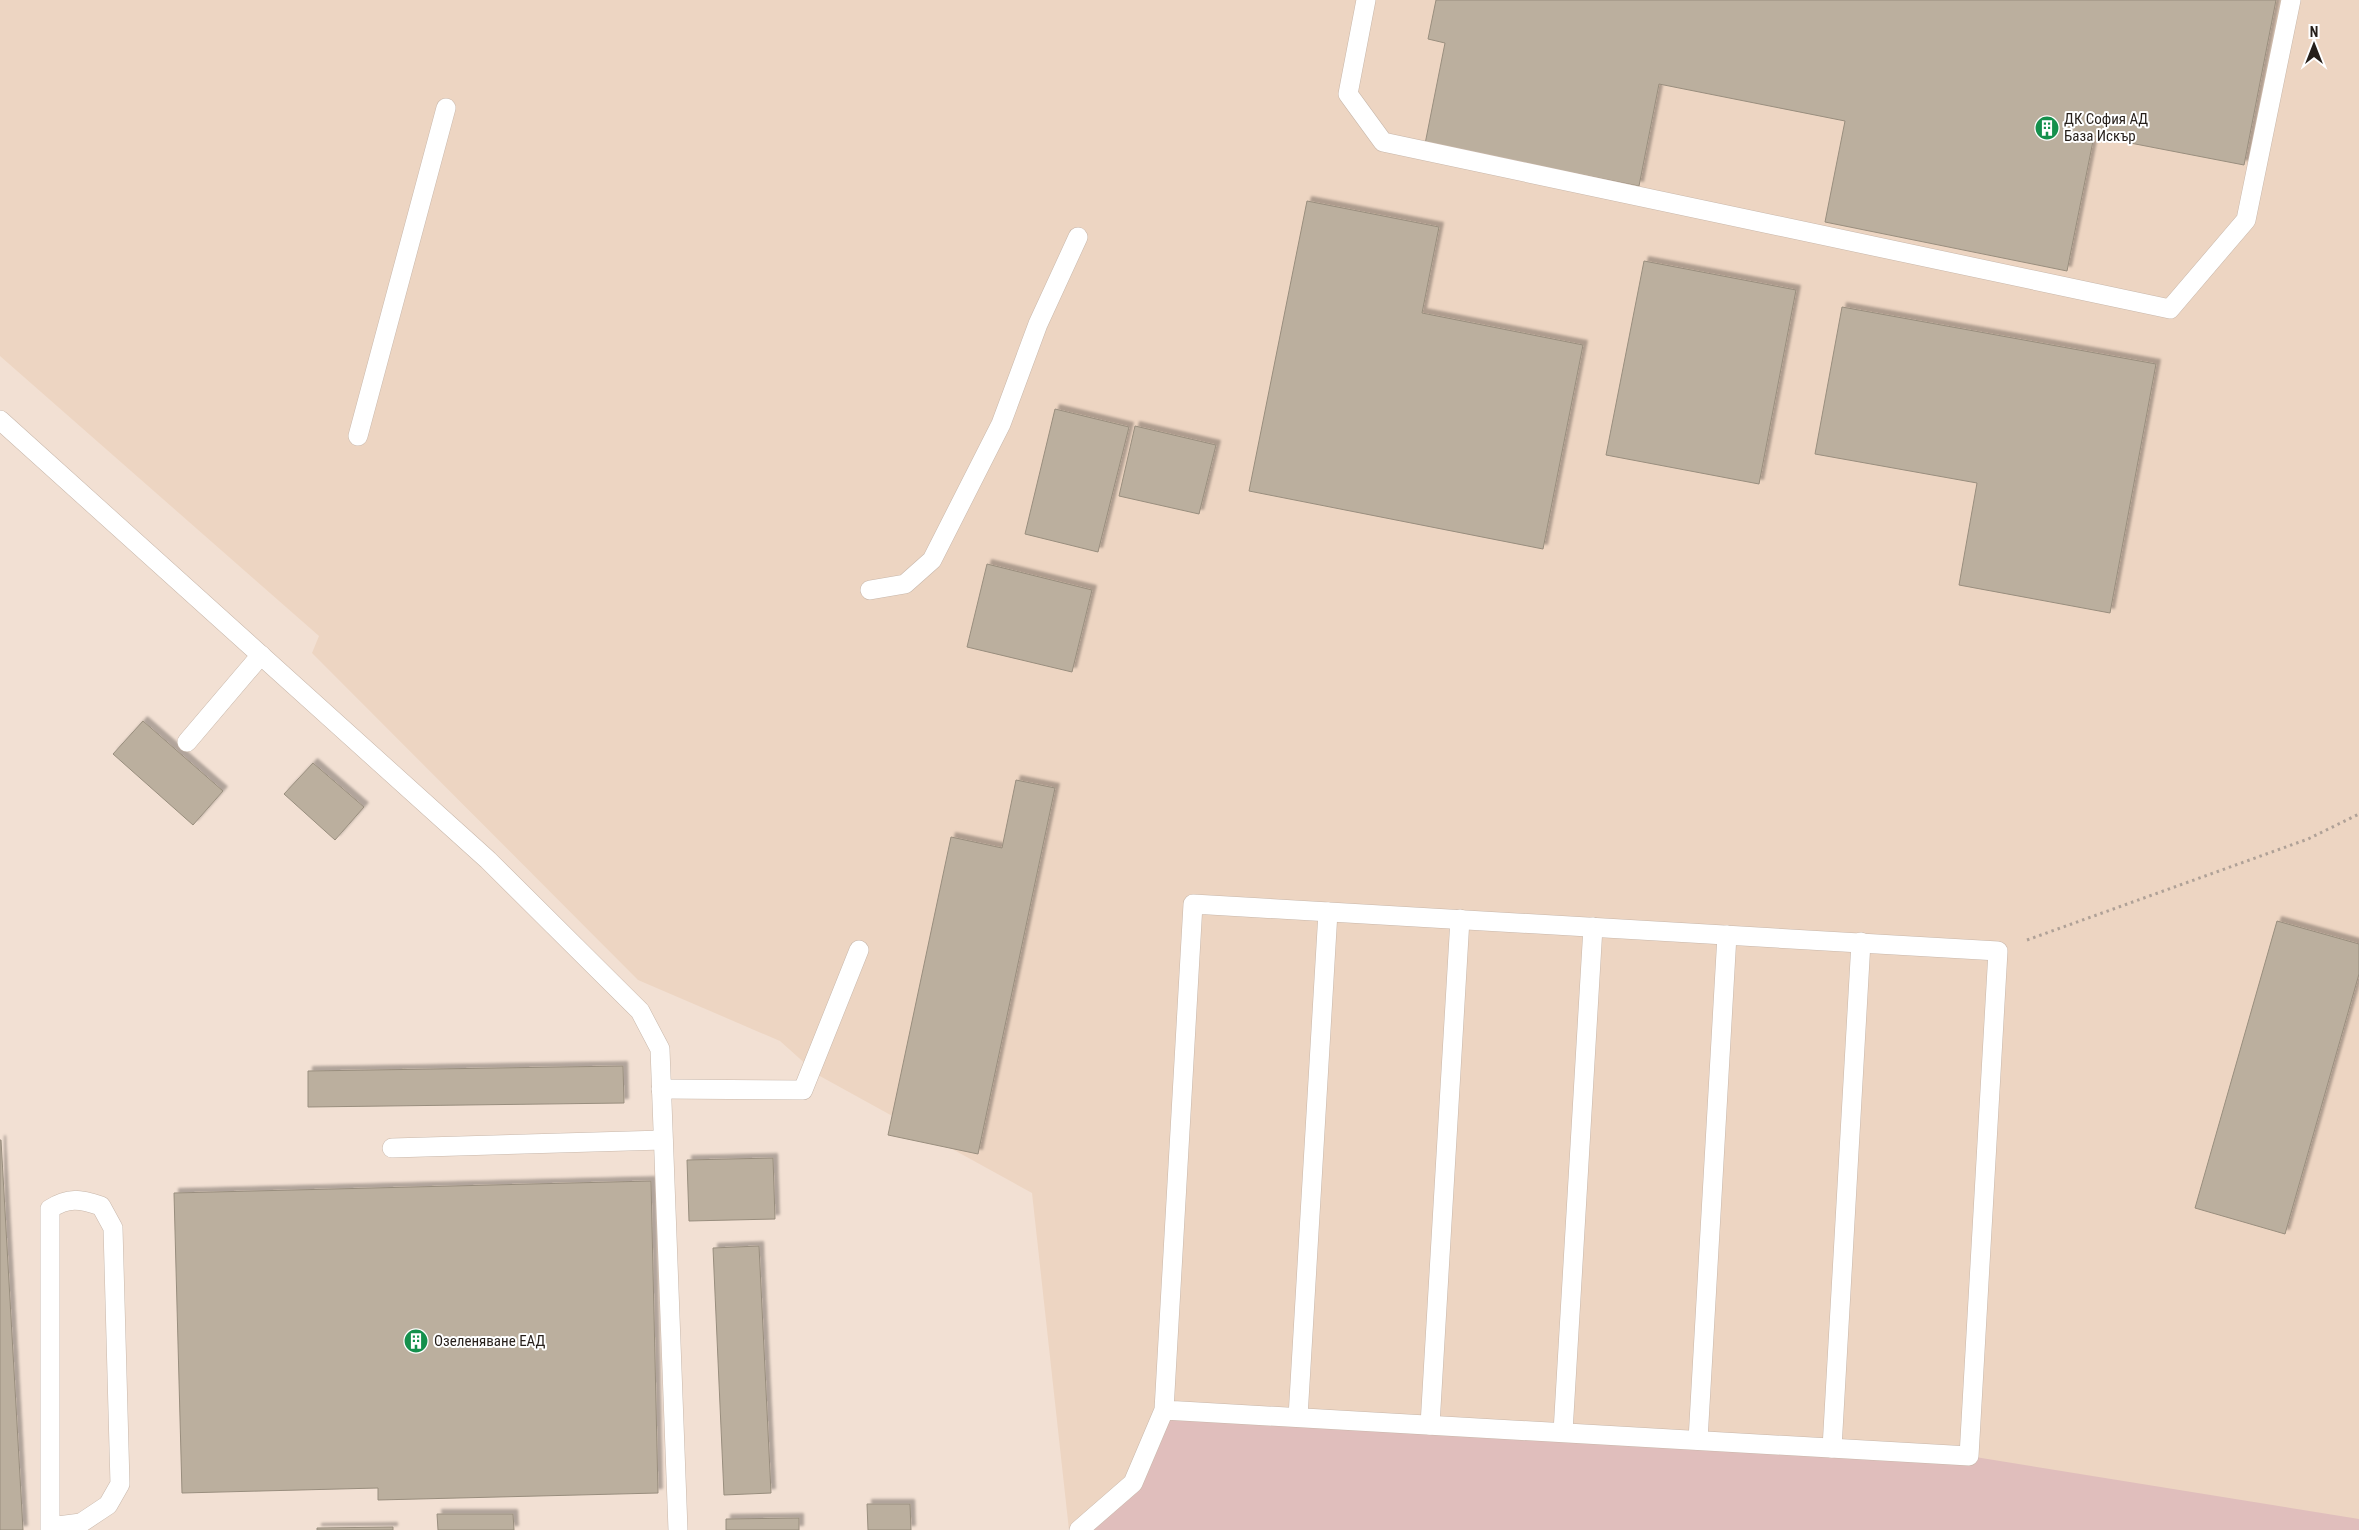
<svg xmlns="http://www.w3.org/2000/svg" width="2359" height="1530" viewBox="0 0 2359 1530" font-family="'Roboto Condensed',sans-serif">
<defs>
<filter id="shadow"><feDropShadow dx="4.5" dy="-4.5" stdDeviation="1" flood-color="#0004"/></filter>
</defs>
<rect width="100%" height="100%" fill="#f2e0d3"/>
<path fill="#edd5c2" d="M0,0h2359v1530h-1290l-37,-337 -214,-118 -38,-34 -142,-61 -326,-327 7,-17 -319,-280z"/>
<path fill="#e0bebc" d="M1164,1410l805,46 390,63v11h-1280l54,-47z"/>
<g fill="#bbaf9e" stroke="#998e7e" filter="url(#shadow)">
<path d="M1436,0h840l-32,165 -150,-29 -27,135 -242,-49 20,-101 -186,-37 -20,102 -214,-42 20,-101 -17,-4z"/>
<path d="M1307,201l132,26 -17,86 161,32 -40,204 -294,-58z"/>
<path d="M1644,261l152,29 -37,194 -153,-29z"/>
<path d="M1842,307l314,57 -46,249 -151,-28 18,-102 -162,-29z"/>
<path d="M1055,409l74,18 -31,125 -73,-18z"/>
<path d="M1135,426l81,19 -17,69 -80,-18z"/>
<path d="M987,564l105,26 -20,82 -105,-25z"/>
<path d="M143,721l80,70 -30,34 -80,-71z"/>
<path d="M313,763l51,44 -29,33 -51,-46z"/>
<path d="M1016,780l39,8 -77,366 -90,-19 63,-298 51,11z"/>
<path d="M2277,921l82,23v30l-74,260 -90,-26z"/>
<path d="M623,1066l1,37 -316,4v-36z"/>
<path d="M0,1140h1l22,390h-23z"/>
<path d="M773,1158l2,61 -86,2 -2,-61z"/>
<path d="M651,1181l7,312 -280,7v-12l-196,5 -8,-300z"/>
<path d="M759,1246l12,247 -47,2 -11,-247z"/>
<path d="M867,1504h43l1,26h-43z"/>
<path d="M437,1514h76l1,16h-76z"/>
<path d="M799,1518v12h-73v-11z"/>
<path d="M393,1527v3h-76v-2z"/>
</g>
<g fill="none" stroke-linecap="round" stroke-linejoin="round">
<defs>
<g id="lane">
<path d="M1366,0l-18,94 35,48 787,167 76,-89 45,-220"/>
<path d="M0,420l488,440 152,151 20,38 18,481"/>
<path d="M358,436l88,-328"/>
<path d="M870,590l35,-6 27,-24 69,-136 37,-100 40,-87"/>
<path d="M187,742l74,-87"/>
<path d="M661,1089l142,1 56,-140"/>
<path d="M392,1148l271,-8"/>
<path d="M1298,1417l30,-505"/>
<path d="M1430,1425l30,-506"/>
<path d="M1563,1432l30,-505"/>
<path d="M1698,1440l29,-505"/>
<path d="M1832,1448l29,-506"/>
<path d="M50,1527l31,-4 27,-18 12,-21 -7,-256 -12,-22c-21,-7 -33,-9 -51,3v321"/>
<path d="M1079,1530l54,-47 31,-73 29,-506 805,47 -29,505 -805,-46"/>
</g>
</defs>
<use href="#lane" stroke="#c8b7aa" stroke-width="20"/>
<path stroke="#afa197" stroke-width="3" stroke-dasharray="2.5 4" stroke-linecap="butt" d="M2027,940l281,-101 51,-25"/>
<use href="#lane" stroke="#fff" stroke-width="19"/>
</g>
<defs>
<symbol id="building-disc" viewBox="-11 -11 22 22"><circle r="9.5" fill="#14904c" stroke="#fff"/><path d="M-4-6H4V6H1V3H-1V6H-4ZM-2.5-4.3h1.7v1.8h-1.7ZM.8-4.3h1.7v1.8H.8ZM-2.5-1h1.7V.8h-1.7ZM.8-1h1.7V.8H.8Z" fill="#fff"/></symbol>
</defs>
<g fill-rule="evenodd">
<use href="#building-disc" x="2033" y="114" width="28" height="28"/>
<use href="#building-disc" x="402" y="1327" width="28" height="28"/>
</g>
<g text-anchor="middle" stroke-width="4" stroke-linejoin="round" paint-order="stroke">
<g font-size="15" fill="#261f1a" stroke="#fff" text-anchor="start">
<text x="2064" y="124">ДК София АД<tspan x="2064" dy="17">База Искър</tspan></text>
<text x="434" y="1346">Озеленяване ЕАД</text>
</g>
</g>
<g transform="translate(2314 45)" stroke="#ffffff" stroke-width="4" paint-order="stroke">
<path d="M0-4L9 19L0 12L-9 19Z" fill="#261f1a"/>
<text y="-8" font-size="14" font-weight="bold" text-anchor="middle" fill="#261f1a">N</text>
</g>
</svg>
